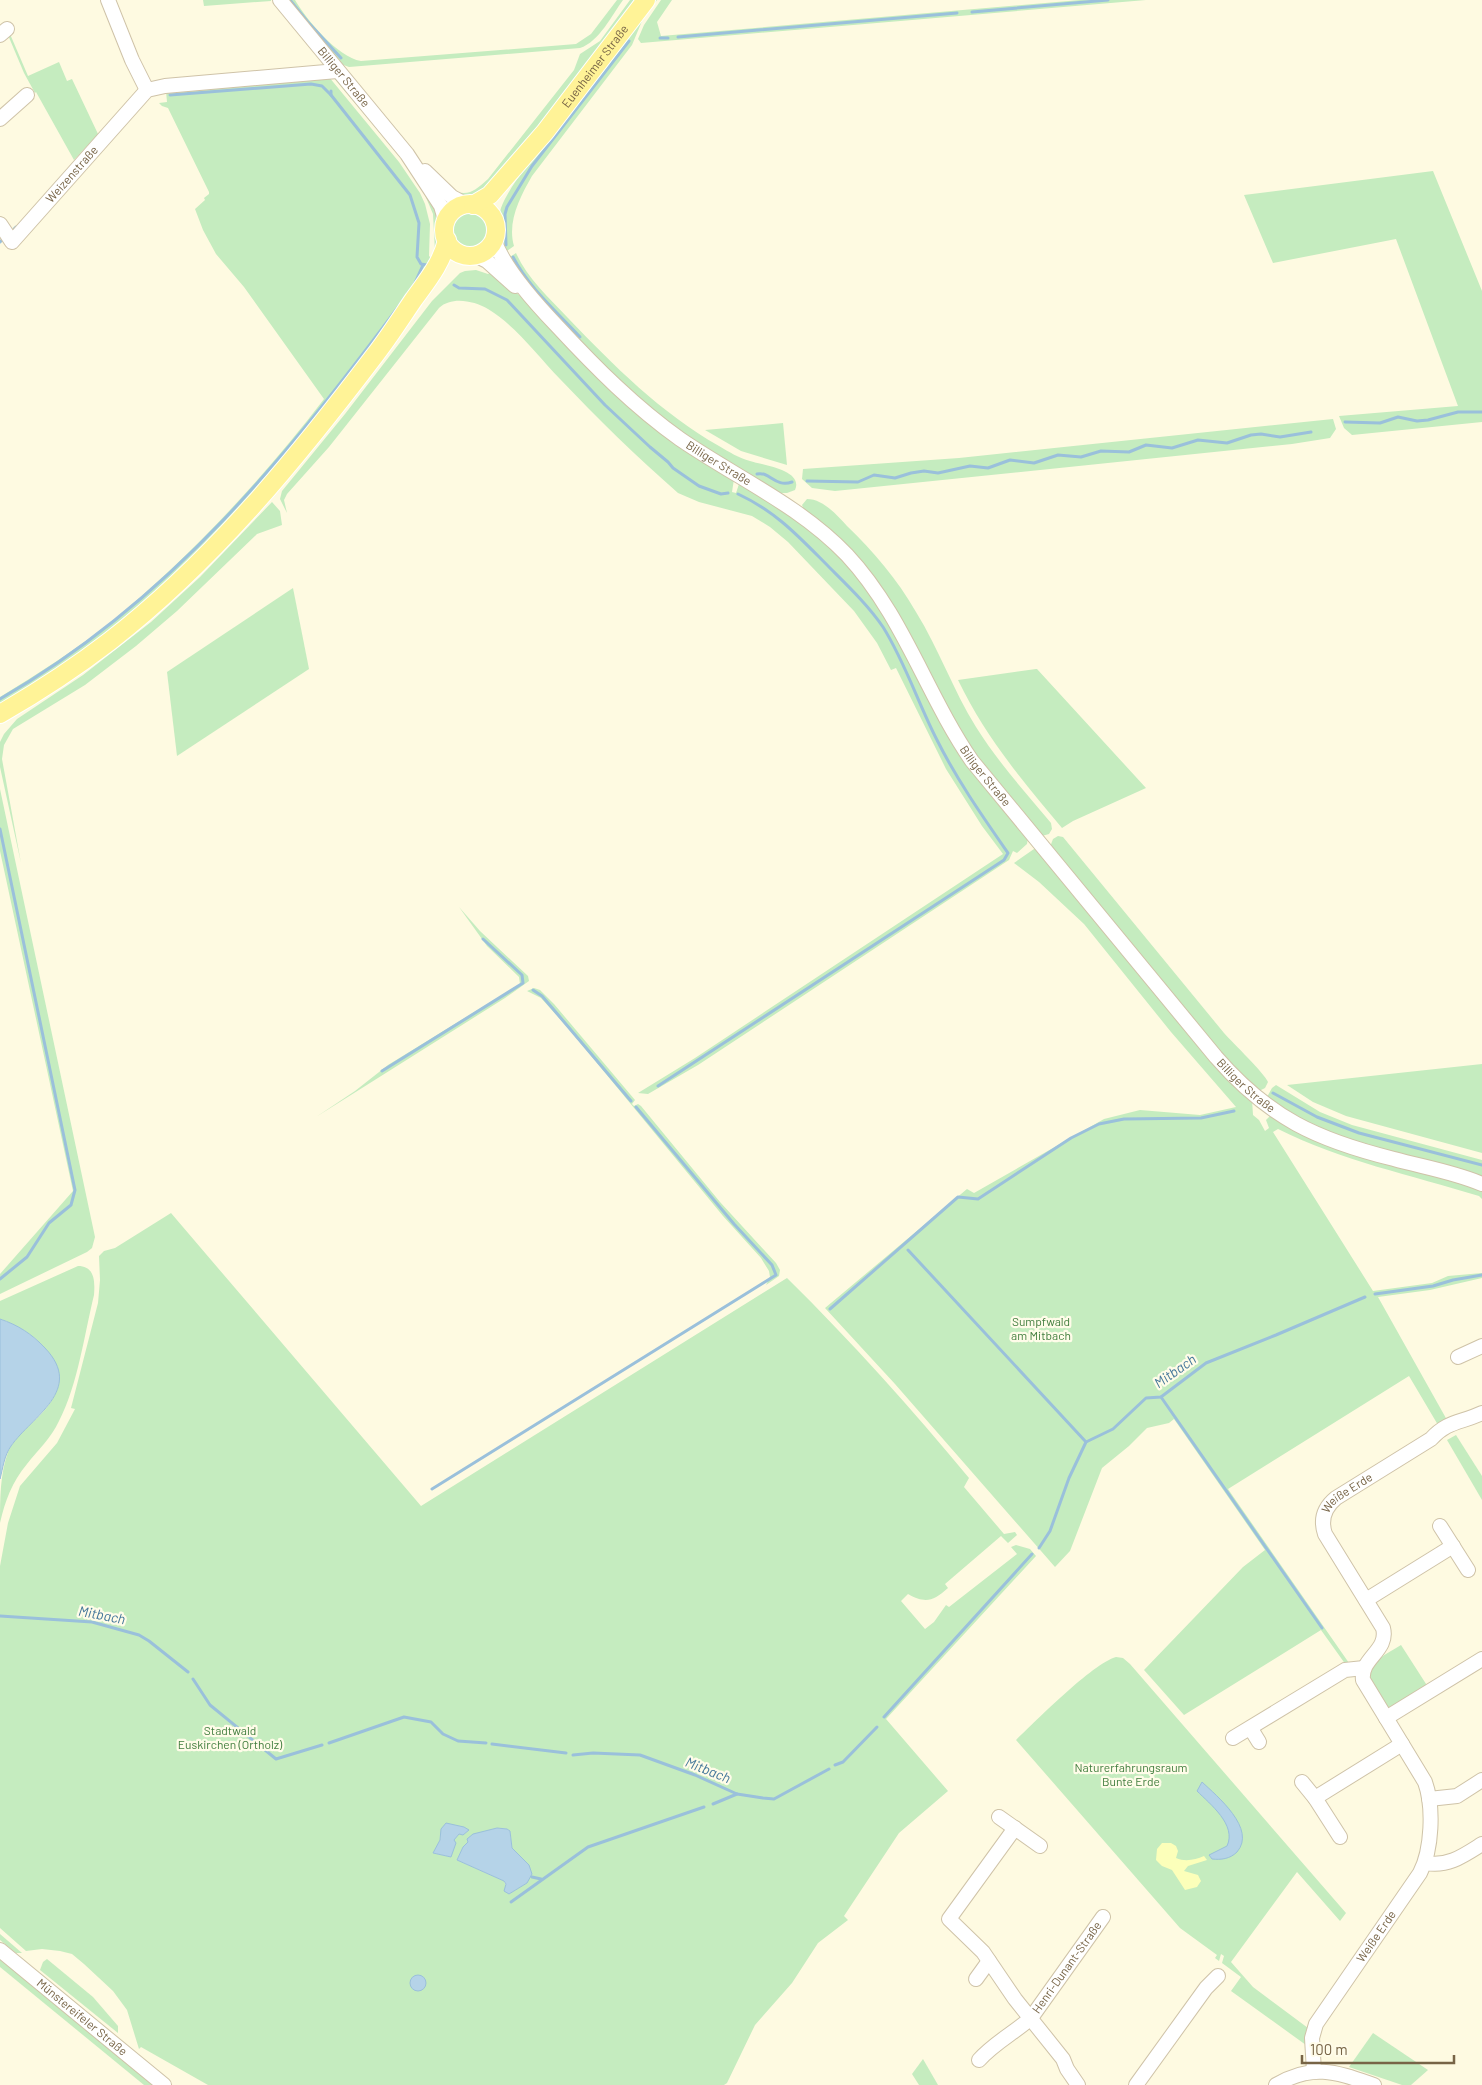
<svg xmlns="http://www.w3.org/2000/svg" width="1482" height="2085" viewBox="0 0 1482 2085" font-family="Barlow,sans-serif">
<rect width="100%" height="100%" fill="#fefae1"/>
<g fill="#c5ecbf" fill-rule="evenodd">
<path d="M203,0h68v1l-67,5z"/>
<path d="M286,0h9c12,20 42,57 66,61l215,-17 15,-10 26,-34h6c-11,15 -24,42 -43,48l-231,19 -11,-4z"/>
<path d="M630,0h8l-135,175 -31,25 -21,-9c20,5 23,0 37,-12l86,-109 6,-16 20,-13z"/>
<path d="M654,0h3l-15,21 -10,24 -100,131c-12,21 -25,46 -18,70l-10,7c-3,-9 -6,-37 -3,-45 9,-23 28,-44 42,-63 36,-49 74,-97 111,-145z"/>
<path d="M661,0h11l-15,22 4,14 419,-36h66l-505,43 -3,-4 6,-14z"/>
<path d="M10,34l18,42 31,-14 8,19 5,-2 26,55 -24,26 -38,-68 -1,1 -11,-20 -16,-38z"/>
<path d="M337,76l68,82 36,59 -1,11 1,17 -6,6 -2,-37 -11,-26 -20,-29 -69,-82z"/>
<path d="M329,77l70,85 21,31 5,11 5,20 -1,32 6,5 -112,152 -116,133 -104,93 -103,68v-10c38,-23 75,-47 110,-74 80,-66 151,-142 214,-224l-80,-112 -28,-33 -13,-24 -8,-21 10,-9 -1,-2 5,-4v-2l-41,-84 -6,-2 -3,-3 8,-1 -1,-11z"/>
<path d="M1433,171l49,120v131l-130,13 -8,-7 -5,-12 119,-10 -62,-167 -123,24 -29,-68z"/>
<circle cx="470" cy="230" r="20"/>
<path d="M516,253c11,25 33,45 52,65 46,48 93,95 151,128 10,6 20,12 31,15 12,4 54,9 45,29l-8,3h-7l-83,-49 -65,-50 -93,-94 -32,-41z"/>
<path d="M476,270l12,4 5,-3 42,39 199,169 -2,13 4,1 3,-9 3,-1 32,20 57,44 30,33 167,258 -1,6 -10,9 -4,-2 -4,9 -311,205 -50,29 -10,-1 57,-35 308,-204 -21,-28 -36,-57 -50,-101 -5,2 -14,-27 -23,-32 -66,-69 -18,-15 -18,-11 -53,-14 -21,-9c-41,-36 -81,-75 -118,-114 -23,-24 -44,-53 -72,-70 -14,-8 -36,-13 -49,-1l-110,139 -42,47 -3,6 3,13 -7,-14 2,-8 63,-77 87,-113 28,-28 5,-2z"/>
<path d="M1333,419l3,10 -6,9 -38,6 -457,47 -23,-3 -10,-9 1,-10 156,-11z"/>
<path d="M783,423l4,42 -46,-14 -36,-21z"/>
<path d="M807,499c16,0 30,16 40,27 27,26 50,53 69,86 23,37 37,78 60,115 22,35 49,65 75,96l1,6 -3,5 -7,2 -71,-85 -49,-92 -118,-149 -2,-5z"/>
<path d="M272,502l8,9 2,14 -25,9 -80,77 -41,35 -51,39 -72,44 -9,16 -2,14 19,104 -21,-96v-25l4,-8 13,-15 66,-44 68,-53 49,-45z"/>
<path d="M293,588l16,81 -132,87 -10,-84z"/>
<path d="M1036,669h1l109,119 -73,33 -11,7c-40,-48 -76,-90 -104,-148z"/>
<path d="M0,789l95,448 -3,11 -5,4 -87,42v-20l73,-83 -73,-340z"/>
<path d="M1058,836l5,1 161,196c8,9 42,42 44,49l-3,6 -6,3 -31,-29 -178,-215 3,-8z"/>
<path d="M1034,849h2l216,251 1,15 6,5 6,11 4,-3 -3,-8 4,-4 212,74v9l-3,-3c-68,-21 -137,-35 -201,-67l-5,3 100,159 59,-8 16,-7 34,-3v5l-52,12 -52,7 69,123 -9,5 -29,-49 -181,113 121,174 -3,2 -25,-35 -137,85 -40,-45 99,-103 22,-17 -91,-131 -5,4 -22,5 -18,18 -27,22 -32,83 -15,16 -160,-183 -70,-76 142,-119 7,4 130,-74 36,-9 60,5 36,-8 -65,-75 -87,-108 -45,-42 -25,-19z"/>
<path d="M459,907l21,24 48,45 1,5 -24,17 -189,119 39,-26 33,-26 132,-81 -1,-7 -32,-31z"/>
<path d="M534,988l6,2 14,14 81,96 -3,4 2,2 4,-2 3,2 79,96 56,61 4,7 -1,6 -13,9 4,-8 -1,-6 -8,-13 -38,-42 -154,-187 -28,-31 -14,-7z"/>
<path d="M1482,1064v89l-136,-37 -33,-14 -26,-17z"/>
<path d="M1276,1085l44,27 32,13 130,35v18l-118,-32 -66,-27 -31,-22 5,-9z"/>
<path d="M171,1213l250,293 366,-228c64,63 125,131 182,200l-5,9 40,47 11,-2 2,3 -9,8 -7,-7 -56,48 3,4c-15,13 -22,16 -40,6l-7,7 24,28 9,-7 12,-17 3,2 68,-53 -6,-7 5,-2 14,4 6,7 -150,163 62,72 -49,42 -55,83 4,4 -30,23 -26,40 -37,42 -28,58 -3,2h-516l-67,-38 -2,2 -12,-39 -14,-19 -29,-27 -12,-10 -12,-3 -18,-2 -16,2 -26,-23v-362l8,-43 12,-37 37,-43 18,-34 -4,-1 27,-105 2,-23 -1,-24 5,-5 11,-3zM497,1828l10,1 3,2 2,17 17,17 -2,18 -18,11 -5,-13 -47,-21 6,-13 5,-5 -1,-3zM469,1830l-6,5 -4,-1 -5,6 -3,17 -18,-4 7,-13v-6z"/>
<path d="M78,1266c17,0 17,16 16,29 -10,41 -16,89 -35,126 -8,17 -21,29 -32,43 -15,18 -22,37 -27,59 0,-24 0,-49 8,-71 8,-18 28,-30 40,-46 30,-39 -12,-75 -48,-87v-18z"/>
<path d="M1456,1435l26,41v24l-35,-60z"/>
<path d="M1401,1645l27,42 -38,21c-7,-4 -11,-12 -15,-19 -15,-25 9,-33 26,-44z"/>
<path d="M1116,1657l7,1 7,6 216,249 -6,8 -43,-49 -66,90 22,25 55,41 -2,17 -75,-54 10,-14 -19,-14 2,-7 -3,-2 -2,7 -4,-3 2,-3 -37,-27 -164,-188c21,-20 76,-76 100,-83z"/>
<path d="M0,1934l22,19h-6l-16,-13z"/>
<path d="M0,1956l156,129h-12l-144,-118z"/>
<path d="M47,1959l46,38 25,29v7l-78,-63 3,-8z"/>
<path d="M1373,2033l55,37 -17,15h-9l-53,-18z"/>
<path d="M923,2059l15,26h-19l-7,-11z"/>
</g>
<path fill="#fcffba" d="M1162,1843h9l5,3 2,5 -2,7c9,4 19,2 28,-2l3,4 -19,6 -4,5 14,4 3,6 -4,6 -12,3 -13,-20 -10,-4 -6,-6 1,-11z"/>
<g fill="#b5d3e8" stroke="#9ac0db">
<path d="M0,1319c18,6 32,15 45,29 40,42 -13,68 -34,98 -7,10 -8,22 -11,33z"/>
<path d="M1202,1782c15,14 55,47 35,70 -7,7 -16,8 -25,7l-3,-4 18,-9c10,-21 -17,-42 -30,-55z"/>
<path d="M446,1823l18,4 5,3 -6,5 -4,-1 -5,6 2,3 -5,14 -18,-4 7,-13 1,-11z"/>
<path d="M497,1828l10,1 3,2 2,17 17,17 3,9 -5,9 -18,11 -5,-3 2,-7 -2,-3 -47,-21 6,-13 5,-5 -1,-3 6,-5z"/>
<circle cx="418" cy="1983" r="8"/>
</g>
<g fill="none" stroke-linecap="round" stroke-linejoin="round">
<g stroke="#9ac0db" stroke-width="3">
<path d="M290,0l17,21 34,37"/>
<path d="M972,12l136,-12"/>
<path d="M678,37l279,-24"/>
<path d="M660,38h8"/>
<path d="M331,91v4l79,100 9,28 -2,34 4,7 6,1"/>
<path d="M170,95l141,-11 11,2 9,9"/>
<path d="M14,229l2,-2"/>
<path d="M0,242l2,-2"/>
<path d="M506,245l-1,-31 2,-7 25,-41 97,-125"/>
<path d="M513,257c16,31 44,55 67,80"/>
<path d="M414,285l9,-20"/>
<path d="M454,285l5,3 26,1 22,11 98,105 45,42 18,15 5,6 26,18 22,8 7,-1"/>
<path d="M1345,422l35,1 18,-6 19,4 11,-1 30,-8h24"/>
<path d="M757,474c13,-3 18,14 35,8"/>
<path d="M807,481l51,1 16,-7 21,3 16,-5 13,-2 14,2 32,-7 18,2 22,-8 24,3 24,-8 23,2 20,-6 28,1 17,-7 26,3 26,-8 29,3 24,-8 10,-1 19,3 31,-5"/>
<path d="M0,699c172,-99 289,-245 405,-401"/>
<path d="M0,829l75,361 -4,15 -22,18 -22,34 -27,22"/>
<path d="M533,990l9,6 12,14 77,91"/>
<path d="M382,1071l141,-88 -1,-8 -39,-36"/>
<path d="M658,1086l346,-226 4,-7c-25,-36 -51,-73 -71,-113 -19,-37 -32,-78 -54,-113 -15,-22 -35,-41 -54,-60 -29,-29 -52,-55 -91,-73"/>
<path d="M1273,1093l44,24 42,16 123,32"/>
<path d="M908,1250l178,192"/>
<path d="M1375,1294l58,-8 20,-6 29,-5"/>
<path d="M830,1309l128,-112 20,2 93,-61 28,-14 25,-5 77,-1 33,-7"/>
<path d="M1161,1397l161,231"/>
<path d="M432,1489l344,-214 -4,-10 -38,-41 -98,-117"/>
<path d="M1039,1548l11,-17 19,-53 17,-36 27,-13 33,-31 15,-1 45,-34 70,-28 89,-38"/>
<path d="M0,1616l92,6 47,13 10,6 39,31"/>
<path d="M193,1679l17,26 66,54 46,-14"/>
<path d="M884,1717l148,-163"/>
<path d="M329,1743l75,-26 27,5 12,12 15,7 28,2"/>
<path d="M492,1744l74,9"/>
<path d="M573,1755l20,-2 47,2 55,20 42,19 26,4 11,1 55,-30"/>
<path d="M835,1765l8,-3 34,-35"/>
<path d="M713,1804l24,-10"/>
<path d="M532,1877l9,2"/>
<path d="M511,1902l77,-55 116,-40"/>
</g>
<defs>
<g id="minor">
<path d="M108,0l24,60 15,30"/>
<path id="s1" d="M280,0l127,154 34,52 5,17"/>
<path d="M0,35l7,-6"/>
<path d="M0,119l27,-24"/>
<path d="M425,171l27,26 15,8"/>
<path id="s2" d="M0,224l12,18 135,-152 18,-4 172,-15"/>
<path id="s3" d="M494,240c11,30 42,64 64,87 38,41 77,80 122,112 57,39 119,66 167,116 56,60 79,139 125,206l244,296c53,61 101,83 178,102 29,8 60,13 88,25"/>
<path d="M475,255l12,6 28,25"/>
<path d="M1458,1357l24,-11"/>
<path d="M1440,1526l28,44"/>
<path d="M1366,1600l87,-54"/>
<path d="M1386,1718l96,-59"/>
<path d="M1251,1729l8,13"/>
<path d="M1233,1738l112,-68 19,-2"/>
<path d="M1302,1782l13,16 25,39"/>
<path d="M1315,1798l87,-54"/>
<path d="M1429,1799l28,-3 25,-16"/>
<path d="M999,1817l41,29"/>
<path d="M1015,1828l-66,91 34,33 32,47 48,60 4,10 11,16"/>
<path d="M1426,1863c22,4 37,-7 56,-19"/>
<path id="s4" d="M0,1950l164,135"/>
<path d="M976,1979l13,-18"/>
<path id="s5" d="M979,2060c15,-17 35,-27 52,-42l72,-101"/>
<path id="s6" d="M1314,2071l-2,-33 4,-14 104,-151c12,-23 14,-66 5,-91l-62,-102c-3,-22 26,-29 20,-52l-58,-94c-5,-15 0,-27 11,-36l95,-59c16,-18 30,-16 51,-26"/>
<path d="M1136,2085l70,-97 12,-12"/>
<path d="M1276,2085c37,-22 60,-13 98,0"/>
</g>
<g id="major">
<circle cx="470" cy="230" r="26"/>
<path id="s7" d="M473,205l17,-10 55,-63 101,-132"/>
<path d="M0,714c38,-22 75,-46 110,-73 103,-80 187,-183 265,-286 14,-18 26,-37 39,-56 13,-18 28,-36 33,-59"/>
</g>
</defs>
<use href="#minor" stroke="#cfc3a8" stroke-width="16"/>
<use href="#major" stroke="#fff" stroke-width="20"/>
<use href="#minor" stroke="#fff" stroke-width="14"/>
<use href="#major" stroke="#fff397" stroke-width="18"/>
</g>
<g text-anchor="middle" stroke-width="4.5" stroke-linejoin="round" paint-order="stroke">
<g font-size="12" fill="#776446" stroke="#fffce9">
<text dy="4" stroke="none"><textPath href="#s7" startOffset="186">Euenheimer Straße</textPath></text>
<text dy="4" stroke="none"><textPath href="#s1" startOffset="100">Billiger Straße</textPath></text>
<text dy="4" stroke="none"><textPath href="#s2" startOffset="112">Weizenstraße</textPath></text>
<text dy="4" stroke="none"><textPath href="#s3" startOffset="320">Billiger Straße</textPath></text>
<text dy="4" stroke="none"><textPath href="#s3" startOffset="740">Billiger Straße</textPath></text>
<text dy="4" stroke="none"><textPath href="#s3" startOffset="1145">Billiger Straße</textPath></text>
<text dy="4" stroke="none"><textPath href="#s6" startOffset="664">Weiße Erde</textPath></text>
<text dy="4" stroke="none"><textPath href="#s6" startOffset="154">Weiße Erde</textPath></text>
<text dy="4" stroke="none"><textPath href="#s5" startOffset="129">Henri-Dunant-Straße</textPath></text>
<text dy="4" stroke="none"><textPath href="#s4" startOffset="106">Münstereifeler Straße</textPath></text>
</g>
<g font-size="12" fill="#407d3d" stroke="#fffce9">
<text x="1041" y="1326">Sumpfwald<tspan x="1041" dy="14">am Mitbach</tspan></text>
<text x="230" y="1735">Stadtwald<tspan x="230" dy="14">Euskirchen (Ortholz)</tspan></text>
<text x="1131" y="1772">Naturerfahrungsraum<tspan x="1131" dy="14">Bunte Erde</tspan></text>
</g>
<g font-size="14" font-style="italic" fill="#43769a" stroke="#fffce9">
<text transform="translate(1175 1371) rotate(-35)" y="5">Mitbach</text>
<text transform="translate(102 1615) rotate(11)" y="5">Mitbach</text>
<text transform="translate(708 1770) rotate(22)" y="5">Mitbach</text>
</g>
</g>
<path d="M1302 2055v8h152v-8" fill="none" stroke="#776446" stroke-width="2.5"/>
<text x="1310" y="2055" font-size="15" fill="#776446" stroke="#fffce9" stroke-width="4" paint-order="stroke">100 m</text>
</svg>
